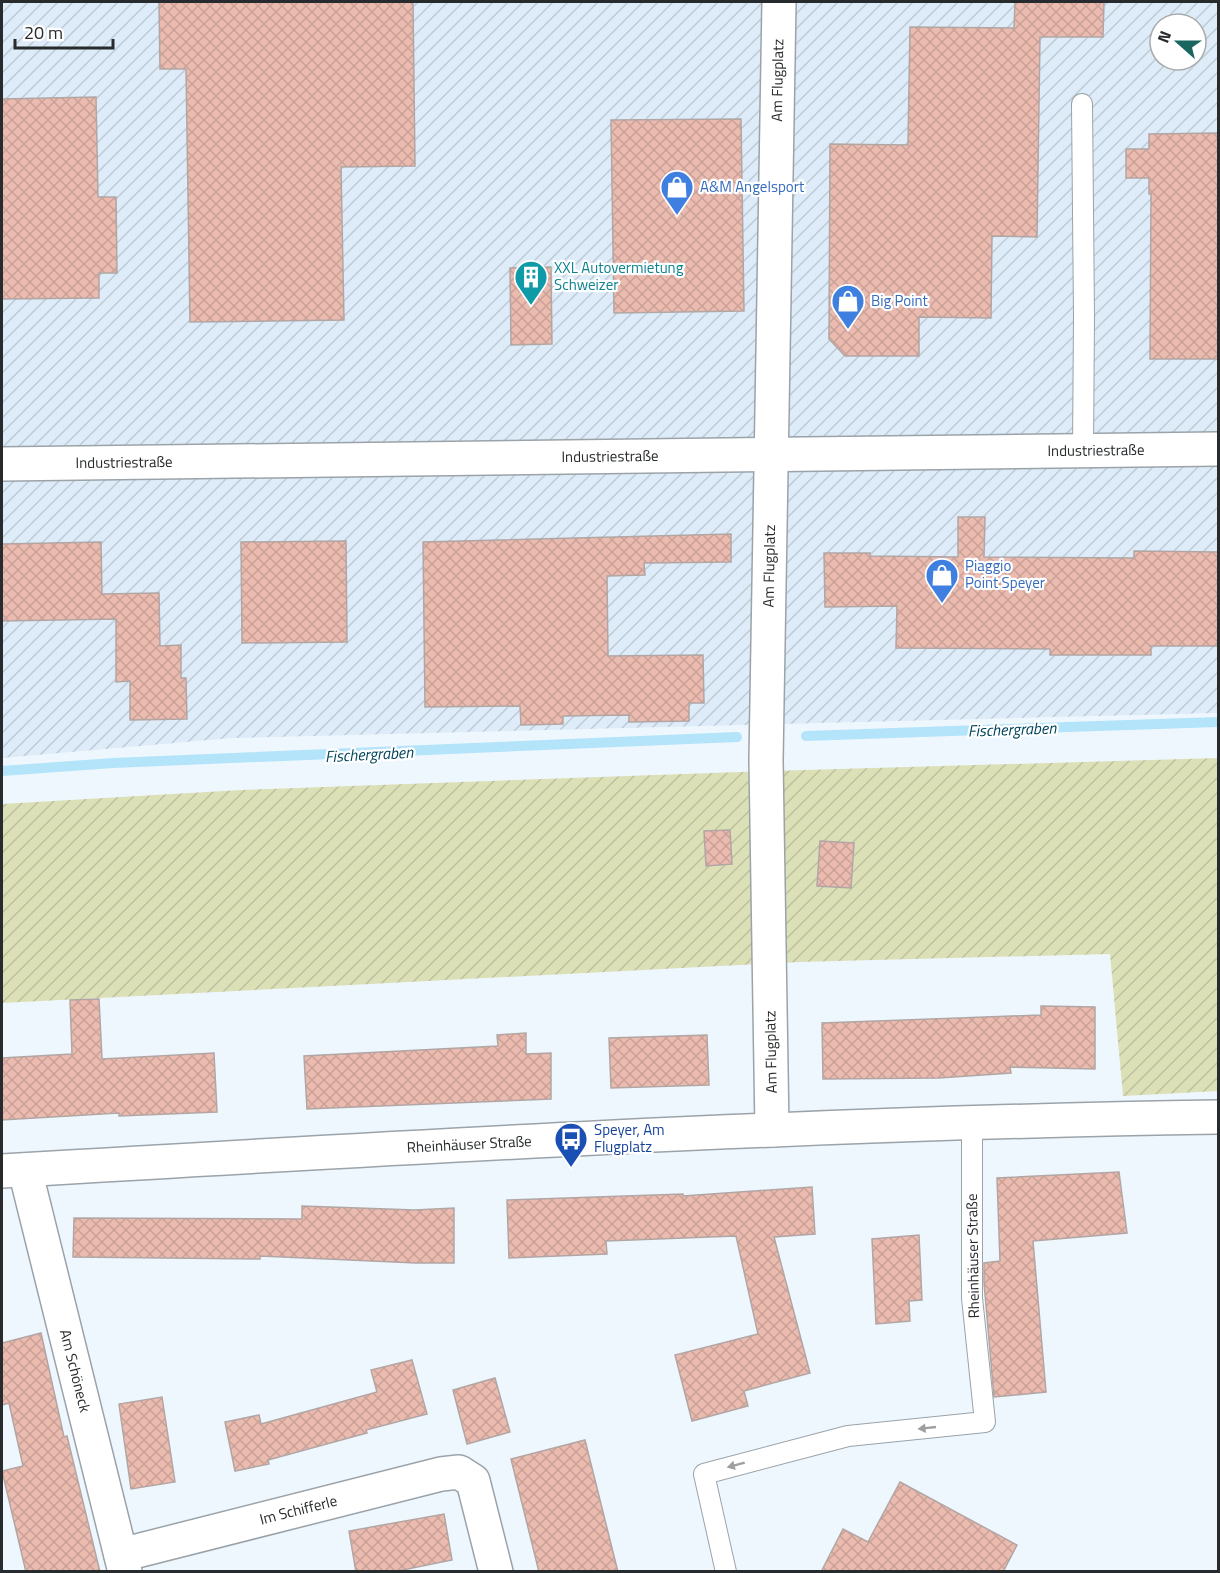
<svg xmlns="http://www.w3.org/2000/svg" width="1220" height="1573" viewBox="0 0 1220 1573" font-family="'Titillium Web',sans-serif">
<defs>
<pattern id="industrial-furrows" width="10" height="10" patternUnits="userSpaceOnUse" patternTransform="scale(1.5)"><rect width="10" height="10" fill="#ddecf8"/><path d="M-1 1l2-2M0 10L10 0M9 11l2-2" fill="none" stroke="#becbd5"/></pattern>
<pattern id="garden-furrows" width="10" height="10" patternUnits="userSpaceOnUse" patternTransform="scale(1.5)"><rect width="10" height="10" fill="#dce0b7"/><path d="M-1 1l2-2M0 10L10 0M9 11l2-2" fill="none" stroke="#bdc09e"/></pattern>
<pattern id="building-cross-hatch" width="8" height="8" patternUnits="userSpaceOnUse" patternTransform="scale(1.5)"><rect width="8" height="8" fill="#ecbbb0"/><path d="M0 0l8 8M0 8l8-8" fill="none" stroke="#caa198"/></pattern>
</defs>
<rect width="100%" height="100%" fill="#eff7fe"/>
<path fill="url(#industrial-furrows)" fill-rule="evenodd" d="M2,2h1216v711l-986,25 -230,20zM1160,24h36v36h-36z"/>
<path fill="url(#garden-furrows)" d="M1218,758v333l-95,5 -13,-142 -311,8 -797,41v-199l239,-14 499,-18z"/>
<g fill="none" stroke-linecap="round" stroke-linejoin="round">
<g stroke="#b3e4fa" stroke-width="10">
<path d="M806,736l412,-14"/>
<path d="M2,771l111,-8 624,-26"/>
</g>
</g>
<g fill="url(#building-cross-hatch)" stroke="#b1a6a4" stroke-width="1.5">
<path d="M159,2h254l2,164 -74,1 3,153 -154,2 -4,-253h-26z"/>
<path d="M1015,2h89l-1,35h-63l-3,200 -45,-1 -1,82 -72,-1v39h-74l-16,-17 1,-195 78,1 2,-118 104,1z"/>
<path d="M96,97l2,100h18l1,76h-18v25l-97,1v-200z"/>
<path d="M741,119l3,192 -130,2 -3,-193z"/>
<path d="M1218,133v226h-68l1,-165h-2v-16h-23v-29h23v-15z"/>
<path d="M551,267l1,77 -41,1 -1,-77z"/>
<path d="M958,517h27l-1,40 150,1v-7l84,1v94h-67v9h-101v-6l-154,-1 1,-42 -72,1 -1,-54h46v3l88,1z"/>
<path d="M731,534v28l-87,1 1,12 -38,1 1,80 95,-1 1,48h-15v18l-60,1v-7l-66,1v8l-42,1 -1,-19 -95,1 -2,-165z"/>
<path d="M346,541l1,101 -105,1 -1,-101z"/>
<path d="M101,542l1,52 57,-1 1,53 21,-1v33h5l1,41 -57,1v-39l-14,1v-63l-114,2v-77z"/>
<path d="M730,830l2,34 -26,2 -2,-35z"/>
<path d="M820,841l34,2 -3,45 -34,-2z"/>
<path d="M99,999l3,60 112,-6 3,59 -98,4v-3l-117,7v-62l70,-4 -2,-54z"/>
<path d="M1041,1006l54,1v62l-85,-2 1,6 -72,5 -116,1 -1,-56 219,-8z"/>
<path d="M526,1033v21l25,-1v46l-244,10 -3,-53 194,-10 -1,-11z"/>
<path d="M707,1035l2,50 -98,3 -2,-50z"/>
<path d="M1119,1172l8,61 -94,8 13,151 -52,5 -10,-114v-20l16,-2 -3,-83z"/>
<path d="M812,1187l3,47 -41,3 36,136 -66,18 4,15 -56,15 -17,-66 83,-21 -22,-98 -130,5 1,13 -98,4 -2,-58 176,-6v2z"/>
<path d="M302,1206l113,4 39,-2v55h-38l-156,-7v3l-187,-2 1,-39 228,1z"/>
<path d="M919,1235l3,65 -13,1 1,20 -34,3 -4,-85z"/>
<path d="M41,1333l23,104 3,-1 33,136h-74l-24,-101 21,-5 -14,-63 -7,2v-62z"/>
<path d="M412,1360l15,54 -61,16 1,3 -99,27 1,4 -34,7 -10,-49 34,-7 2,9 116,-32 -6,-22z"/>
<path d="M495,1378l15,54 -43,12 -14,-54z"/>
<path d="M162,1397l13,85 -44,7 -12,-85z"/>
<path d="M585,1440l33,132h-79l-28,-113z"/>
<path d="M900,1482l117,63 -14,27h-182l22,-43 25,13z"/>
<path d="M444,1514l8,46 -59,12h-37l-7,-41z"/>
</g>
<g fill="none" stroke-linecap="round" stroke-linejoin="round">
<defs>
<g id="service">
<path d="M1082,104l2,213 -1,134"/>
<path d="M726,1572l-22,-98 144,-38 137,-14 -13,-124v-174"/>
</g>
<g id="minor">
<path id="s1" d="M772,1130l-6,-370 13,-758"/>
<path id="s2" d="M25,1170l100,402"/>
<path id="s3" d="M2,1171c405,-24 810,-48 1216,-54"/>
<path id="s4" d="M121,1555l320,-81 18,-2 14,9 23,91"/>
</g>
<g id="tertiary">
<path id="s5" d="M2,464l1216,-15"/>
</g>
</defs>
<use href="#service" stroke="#9ba3a9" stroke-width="22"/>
<use href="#minor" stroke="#9ba3a9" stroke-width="36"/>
<use href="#tertiary" stroke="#9ba3a9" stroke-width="36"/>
<use href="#service" stroke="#fff" stroke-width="20"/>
<use href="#minor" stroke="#fff" stroke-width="33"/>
<use href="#tertiary" stroke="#fff" stroke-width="33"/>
</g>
<defs><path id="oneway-solid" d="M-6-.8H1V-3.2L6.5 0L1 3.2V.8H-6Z" transform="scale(1.5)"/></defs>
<g fill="#9ea0a0">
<use href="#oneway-solid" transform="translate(927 1428) rotate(174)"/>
<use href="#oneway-solid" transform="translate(736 1465) rotate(165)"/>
</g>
<defs>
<symbol id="shop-pin" viewBox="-11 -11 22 30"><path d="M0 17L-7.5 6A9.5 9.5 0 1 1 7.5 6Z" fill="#3f7fe0" stroke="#fff"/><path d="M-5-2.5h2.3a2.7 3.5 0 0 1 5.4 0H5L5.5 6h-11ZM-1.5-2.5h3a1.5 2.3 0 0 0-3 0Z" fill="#fff"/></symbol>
<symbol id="building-pin" viewBox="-11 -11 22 30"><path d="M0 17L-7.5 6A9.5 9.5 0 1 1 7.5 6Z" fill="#0f9aa8" stroke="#fff"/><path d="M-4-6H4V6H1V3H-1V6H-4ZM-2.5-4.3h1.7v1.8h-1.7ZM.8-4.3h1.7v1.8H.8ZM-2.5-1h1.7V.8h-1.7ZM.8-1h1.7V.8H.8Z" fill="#fff"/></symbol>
<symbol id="bus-pin" viewBox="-11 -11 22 30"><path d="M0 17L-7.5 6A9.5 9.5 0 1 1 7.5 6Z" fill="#1a4fb4" stroke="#fff"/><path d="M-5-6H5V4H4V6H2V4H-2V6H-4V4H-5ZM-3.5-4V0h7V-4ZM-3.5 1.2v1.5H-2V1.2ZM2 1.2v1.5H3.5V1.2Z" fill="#fff"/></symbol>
</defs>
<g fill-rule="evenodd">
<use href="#shop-pin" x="658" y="168" width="38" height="52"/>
<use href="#building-pin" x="512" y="258" width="38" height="52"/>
<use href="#shop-pin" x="829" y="282" width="38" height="52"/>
<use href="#shop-pin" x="923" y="556" width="38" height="52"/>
<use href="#bus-pin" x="552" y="1120" width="38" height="52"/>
</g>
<g text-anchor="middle" stroke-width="4.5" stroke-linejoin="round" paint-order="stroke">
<g font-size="15" fill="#282b2d" stroke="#fff">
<text dy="5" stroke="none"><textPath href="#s1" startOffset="1050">Am Flugplatz</textPath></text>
<text dy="5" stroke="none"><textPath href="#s5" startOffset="1094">Industriestraße</textPath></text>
<text dy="5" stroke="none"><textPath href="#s5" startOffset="608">Industriestraße</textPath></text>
<text dy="5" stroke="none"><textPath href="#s5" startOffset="122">Industriestraße</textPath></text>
<text dy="5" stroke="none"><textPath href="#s1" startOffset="564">Am Flugplatz</textPath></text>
<text transform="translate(771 1052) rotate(-91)" y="5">Am Flugplatz</text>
<text dy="5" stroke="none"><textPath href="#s3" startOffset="468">Rheinhäuser Straße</textPath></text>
<text transform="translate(973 1256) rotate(-91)" y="5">Rheinhäuser Straße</text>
<text dy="5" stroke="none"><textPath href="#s2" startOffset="207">Am Schöneck</textPath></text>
<text dy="5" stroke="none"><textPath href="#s4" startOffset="183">Im Schifferle</textPath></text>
</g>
<g font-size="15" fill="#366cbe" stroke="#fff" text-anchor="start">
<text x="700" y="192">A&amp;M Angelsport</text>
<text x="871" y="306">Big Point</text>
<text x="965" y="571">Piaggio<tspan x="965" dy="17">Point Speyer</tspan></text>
</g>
<g font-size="15" fill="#0d838f" stroke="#fff" text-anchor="start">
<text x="554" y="273">XXL Autovermietung<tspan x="554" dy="17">Schweizer</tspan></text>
</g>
<g font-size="15" fill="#164399" stroke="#fff" text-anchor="start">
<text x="594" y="1135">Speyer, Am<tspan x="594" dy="17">Flugplatz</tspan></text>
</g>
<g font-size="16" font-style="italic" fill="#00455b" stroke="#fff">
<text transform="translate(1012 729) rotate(-2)" y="6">Fischergraben</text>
<text transform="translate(369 754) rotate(-3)" y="6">Fischergraben</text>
</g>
</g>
<rect width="1220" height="1573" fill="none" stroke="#282b2d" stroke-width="6"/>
<g transform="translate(1178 42) rotate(291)"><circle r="28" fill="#ffffff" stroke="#a9aaab" stroke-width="1.5"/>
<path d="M0-4.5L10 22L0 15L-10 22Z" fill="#196660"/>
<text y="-9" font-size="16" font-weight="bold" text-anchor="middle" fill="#282b2d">N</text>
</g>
<path d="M15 39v9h98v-9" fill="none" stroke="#282b2d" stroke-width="3"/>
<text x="24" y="39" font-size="18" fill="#282b2d" stroke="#ffffff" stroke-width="4.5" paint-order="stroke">20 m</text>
</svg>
